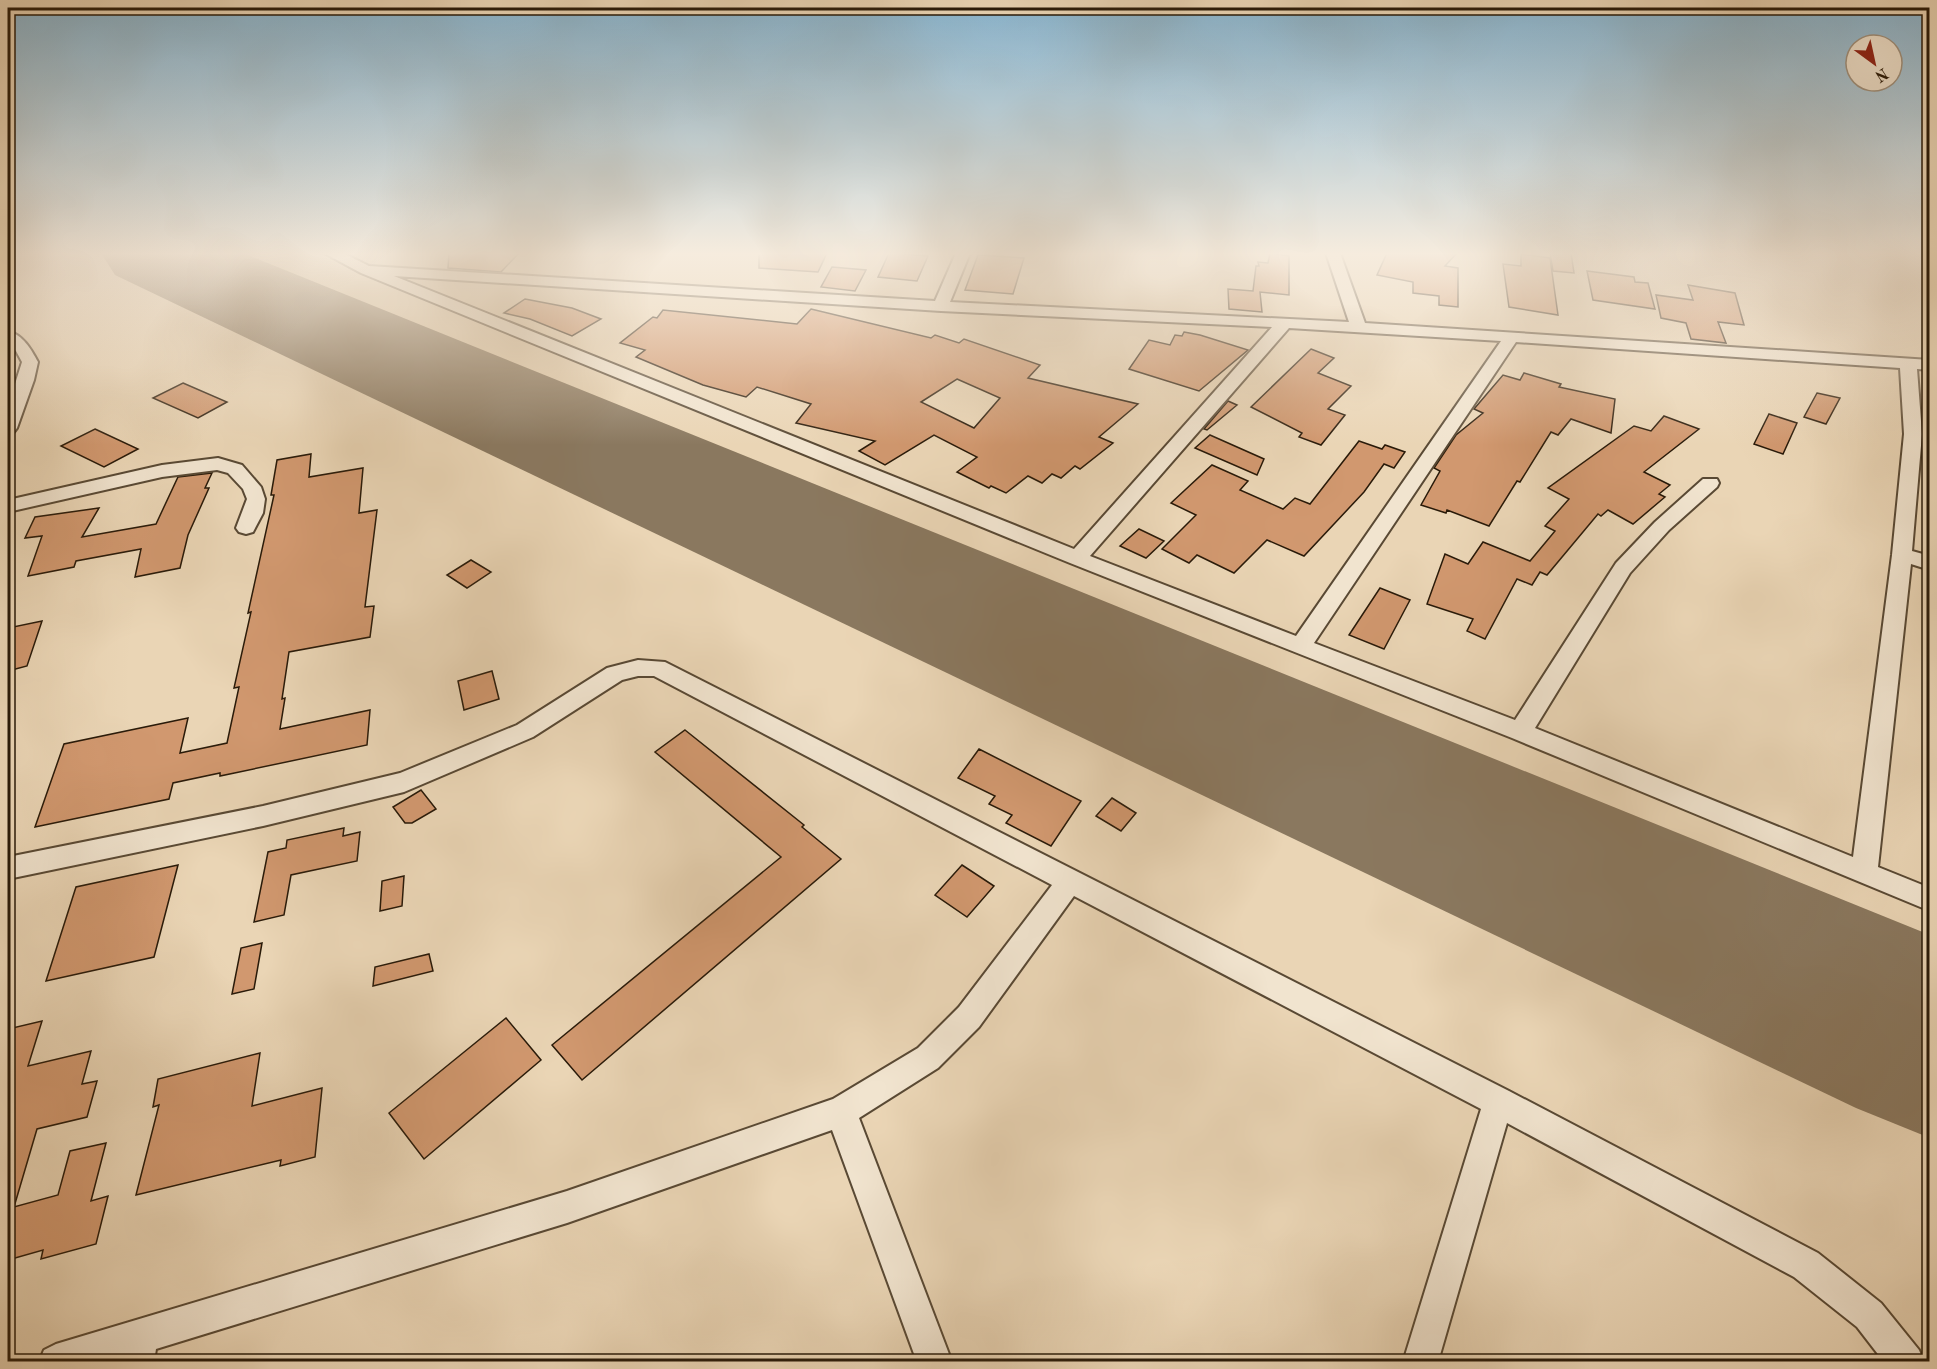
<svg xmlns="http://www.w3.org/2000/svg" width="1937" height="1369" viewBox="0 0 1937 1369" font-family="'Old Standard TT',serif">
<rect width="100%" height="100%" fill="#ead5b5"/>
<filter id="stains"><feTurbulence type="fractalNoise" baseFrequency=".00333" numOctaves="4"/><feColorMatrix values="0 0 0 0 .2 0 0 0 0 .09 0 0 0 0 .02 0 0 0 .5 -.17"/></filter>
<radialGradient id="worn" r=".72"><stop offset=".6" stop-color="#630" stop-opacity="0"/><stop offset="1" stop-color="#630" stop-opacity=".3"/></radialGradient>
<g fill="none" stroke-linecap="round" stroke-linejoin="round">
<path fill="#8a785f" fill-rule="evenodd" d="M1799,942l28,11 103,58v88l-30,-12 -129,-82 -12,-26 12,-26z"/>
<path fill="#8a785f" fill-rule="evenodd" d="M101,253h142l1687,682v203l-74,-30 -1741,-833z"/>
</g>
<g fill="#d1986f" stroke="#291a09" stroke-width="1.5" fill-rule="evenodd">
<path d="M449,253h70l-18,19 -53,-4z"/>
<path d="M759,253h68l-9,19 -59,-4z"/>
<path d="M889,253l39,3 -11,25 -39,-4z"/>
<path d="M1270,253l19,3v39l-29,-3 2,20 -33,-3 -1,-20 25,2 3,-25h3l-1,-4 10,1z"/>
<path d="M1387,253h70l-12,13 13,2v39l-19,-2v-9l-26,-3v-11l-36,-7z"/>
<path d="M1550,253h21l3,20 -21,-2z"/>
<path d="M1521,254l29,4 8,57 -49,-8 -6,-43 18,2z"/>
<path d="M978,255l46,3 -11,36 -48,-4z"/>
<path d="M832,267l34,3 -11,21 -34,-4z"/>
<path d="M1587,271l47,6 1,5 13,1 7,26 -62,-9z"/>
<path d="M1688,285l47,8 9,32 -26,-3 8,21 -35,-4 -5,-16 -25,-5 -5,-23 37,5z"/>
<path d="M525,299l47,9 29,11 -29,17 -42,-17 -26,-6z"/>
<path d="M811,309l120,29 4,-3 24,8 5,-4 76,26 -12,13 110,26 -39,33 14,6 -33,26 -5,-3 -14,12 -9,-4 -10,9 -14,-7 -22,17 -15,-7 -2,2 -32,-16 20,-15 -43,-22 -49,30 -26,-14 16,-10 -79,-18 15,-19 -54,-17 -11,10 -43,-12 -67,-28 9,-7 -25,-7 33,-26 4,1 6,-8 134,14zM957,379l43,19 -26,30 -53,-26z"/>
<path d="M1184,332l16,3 48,15 -49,41 -70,-22 20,-29 21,5 5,-10 7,1z"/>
<path d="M1311,349l23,9 -16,15 33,13 -23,23 17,6 -24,30 -22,-8 3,-4 -51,-26z"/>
<path d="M1524,373l37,11 -2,3 56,12 -4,34 -40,-14 -13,16 -7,-3 -31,50 -3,-1 -28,45 -42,-16 -1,3 -25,-8 19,-34 -6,-3 22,-33 27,-22 -9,-4 29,-34 17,5z"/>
<path d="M183,383l44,19 -29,16 -45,-20z"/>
<path d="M1817,393l23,5 -14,26 -22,-7z"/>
<path d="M1228,401l9,4 -30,25 -3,-1z"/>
<path d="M1769,414l28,9 -14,31 -29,-10z"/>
<path d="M1664,416l35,13 -55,43 26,13 -11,9 6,3 -32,27 -25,-14 -7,6 -3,-2 -51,61 -7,-3 -8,13 -15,-6 -32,60 -18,-8 6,-12 -46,-15 18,-50 23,10 15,-22 47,19 25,-30 -10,-5 24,-27 -21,-11 86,-62 17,5z"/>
<path d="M95,429l43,20 -34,18 -43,-21z"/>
<path d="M1210,435l54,24 -7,16 -62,-27z"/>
<path d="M1359,441l23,8 3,-4 20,7 -11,16 -10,-4 -20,28 -60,64 -37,-16 -33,33 -37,-18 -8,8 -27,-14 34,-34 -25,-12 41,-38 36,16 -8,9 43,19 12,-11 15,6z"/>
<path d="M311,454l-2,23 54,-9 -4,45 18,-3 -12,97 9,-1 -4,31 -81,15 -7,47 3,-1 -5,31 90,-19 -3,35 -147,31v-3l-47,10 -4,16 -134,28 29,-83 124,-26 -8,35 47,-10 12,-56 -5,1 17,-76 -3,1 26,-118h-3l6,-35z"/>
<path d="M212,473l-7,15h4l-21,47 -8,33 -45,9 6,-28 -65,12 -2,6 -46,9 14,-40 -17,2 10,-21 64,-9 -17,29 74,-13 22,-47z"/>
<path d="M1139,529l25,12 -18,17 -26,-12z"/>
<path d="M471,560l20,12 -24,16 -20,-13z"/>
<path d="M1380,588l30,12 -26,49 -35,-14z"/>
<path d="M42,621l-15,45 -19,5v-43z"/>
<path d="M492,671l7,28 -35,11 -6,-29z"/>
<path d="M685,730l119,95 -2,2 39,32 -259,221 -30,-35 229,-188 -126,-105z"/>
<path d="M979,749l102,52 -30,45 -45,-23 6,-8 -23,-11 6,-8 -37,-18z"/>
<path d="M421,790l15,19 -24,14h-7l-12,-16z"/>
<path d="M1112,798l24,15 -15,18 -25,-15z"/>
<path d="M344,828l-1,8 17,-4 -3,29 -66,14 -7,40 -30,7 14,-70 18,-4 1,-8z"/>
<path d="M178,865l-24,92 -108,24 30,-94z"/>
<path d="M962,865l32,21 -27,31 -32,-22z"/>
<path d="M404,876l-2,30 -22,5 2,-30z"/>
<path d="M262,943l-8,46 -22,5 9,-46z"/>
<path d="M429,954l4,17 -60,15 2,-19z"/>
<path d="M506,1018l35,42 -117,99 -35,-46z"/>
<path d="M42,1021l-14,45 63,-15 -9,33 15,-3 -10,36 -50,12 -23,78 44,-12 12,-44 36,-8 -15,58 17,-5 -12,48 -55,15 2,-9 -35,10v-231z"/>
<path d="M260,1053l-8,53 70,-18 -7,69 -35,9 1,-6 -145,35 23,-90 -6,2 5,-28z"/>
</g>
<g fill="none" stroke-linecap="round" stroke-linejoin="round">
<defs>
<g id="street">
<path d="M324,253h19l26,13 566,35 21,-48h14l-20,49 399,20 -23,-69h14l25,70 565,37v10l-13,-1 5,65 -10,117 18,5v14l-19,-6 -33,303 52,21v23l-418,-173 -442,-175 -709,-290zM394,276l547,35 331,16 -198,222zM1289,328l212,13 -205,295 -206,-80zM1516,342l384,26 4,66 -12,121 -39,302 -318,-129 95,-155 39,-43 48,-43 2,-4 -2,-4h-14l-48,43 -39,41 -101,157 -201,-77z"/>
<path d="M8,331c15,4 23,18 30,31l-4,18 -17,48 -3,4 -6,1v-27l14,-44 -6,-11 -8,-7z"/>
<path d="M218,458l24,7 19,22 4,12 -2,14 -10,19 -7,2 -7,-2 -3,-4 11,-29 -4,-10 -15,-16 -11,-3 -55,7 -154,35v-12l154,-35z"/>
<path d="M638,660l27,2 844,429 309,162 63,50 38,47 5,12h-40l-27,-35 -63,-50 -287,-154 -69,239h-35l78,-253 -407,-213 -95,131 -41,41 -79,50 93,244h-35l-85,-232 -265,93 -411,126 -2,13h-115l5,-12 12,-6 511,-153 266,-92 85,-51 41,-41 93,-122 -398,-209h-16l-16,4 -89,57 -129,55 -141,34 -255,53v-22l255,-51 137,-33 117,-48 90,-57z"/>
</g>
</defs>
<use href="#street" stroke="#594934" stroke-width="4"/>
<use href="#street" fill="#f1e4cf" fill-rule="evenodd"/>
</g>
<linearGradient id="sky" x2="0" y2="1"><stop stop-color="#88b6d2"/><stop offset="0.57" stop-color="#f6ecde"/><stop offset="1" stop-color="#f6ecde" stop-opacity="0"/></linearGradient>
<rect width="1937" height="445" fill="url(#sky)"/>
<rect width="1937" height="1369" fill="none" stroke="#ead5b5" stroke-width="30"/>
<rect x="9" y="9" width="1919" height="1351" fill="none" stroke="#291a09" stroke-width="3"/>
<rect x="15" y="15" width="1907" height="1339" fill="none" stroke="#291a09" stroke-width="1.5"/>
<g transform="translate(1874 63) rotate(147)"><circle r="28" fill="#f1e4cf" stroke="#a19380" stroke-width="1.5"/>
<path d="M0-4.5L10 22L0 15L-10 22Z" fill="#8f2418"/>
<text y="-9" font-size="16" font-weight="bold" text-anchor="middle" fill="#291a09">N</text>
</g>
<rect width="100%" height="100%" filter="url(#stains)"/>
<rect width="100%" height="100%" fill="url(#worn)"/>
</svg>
